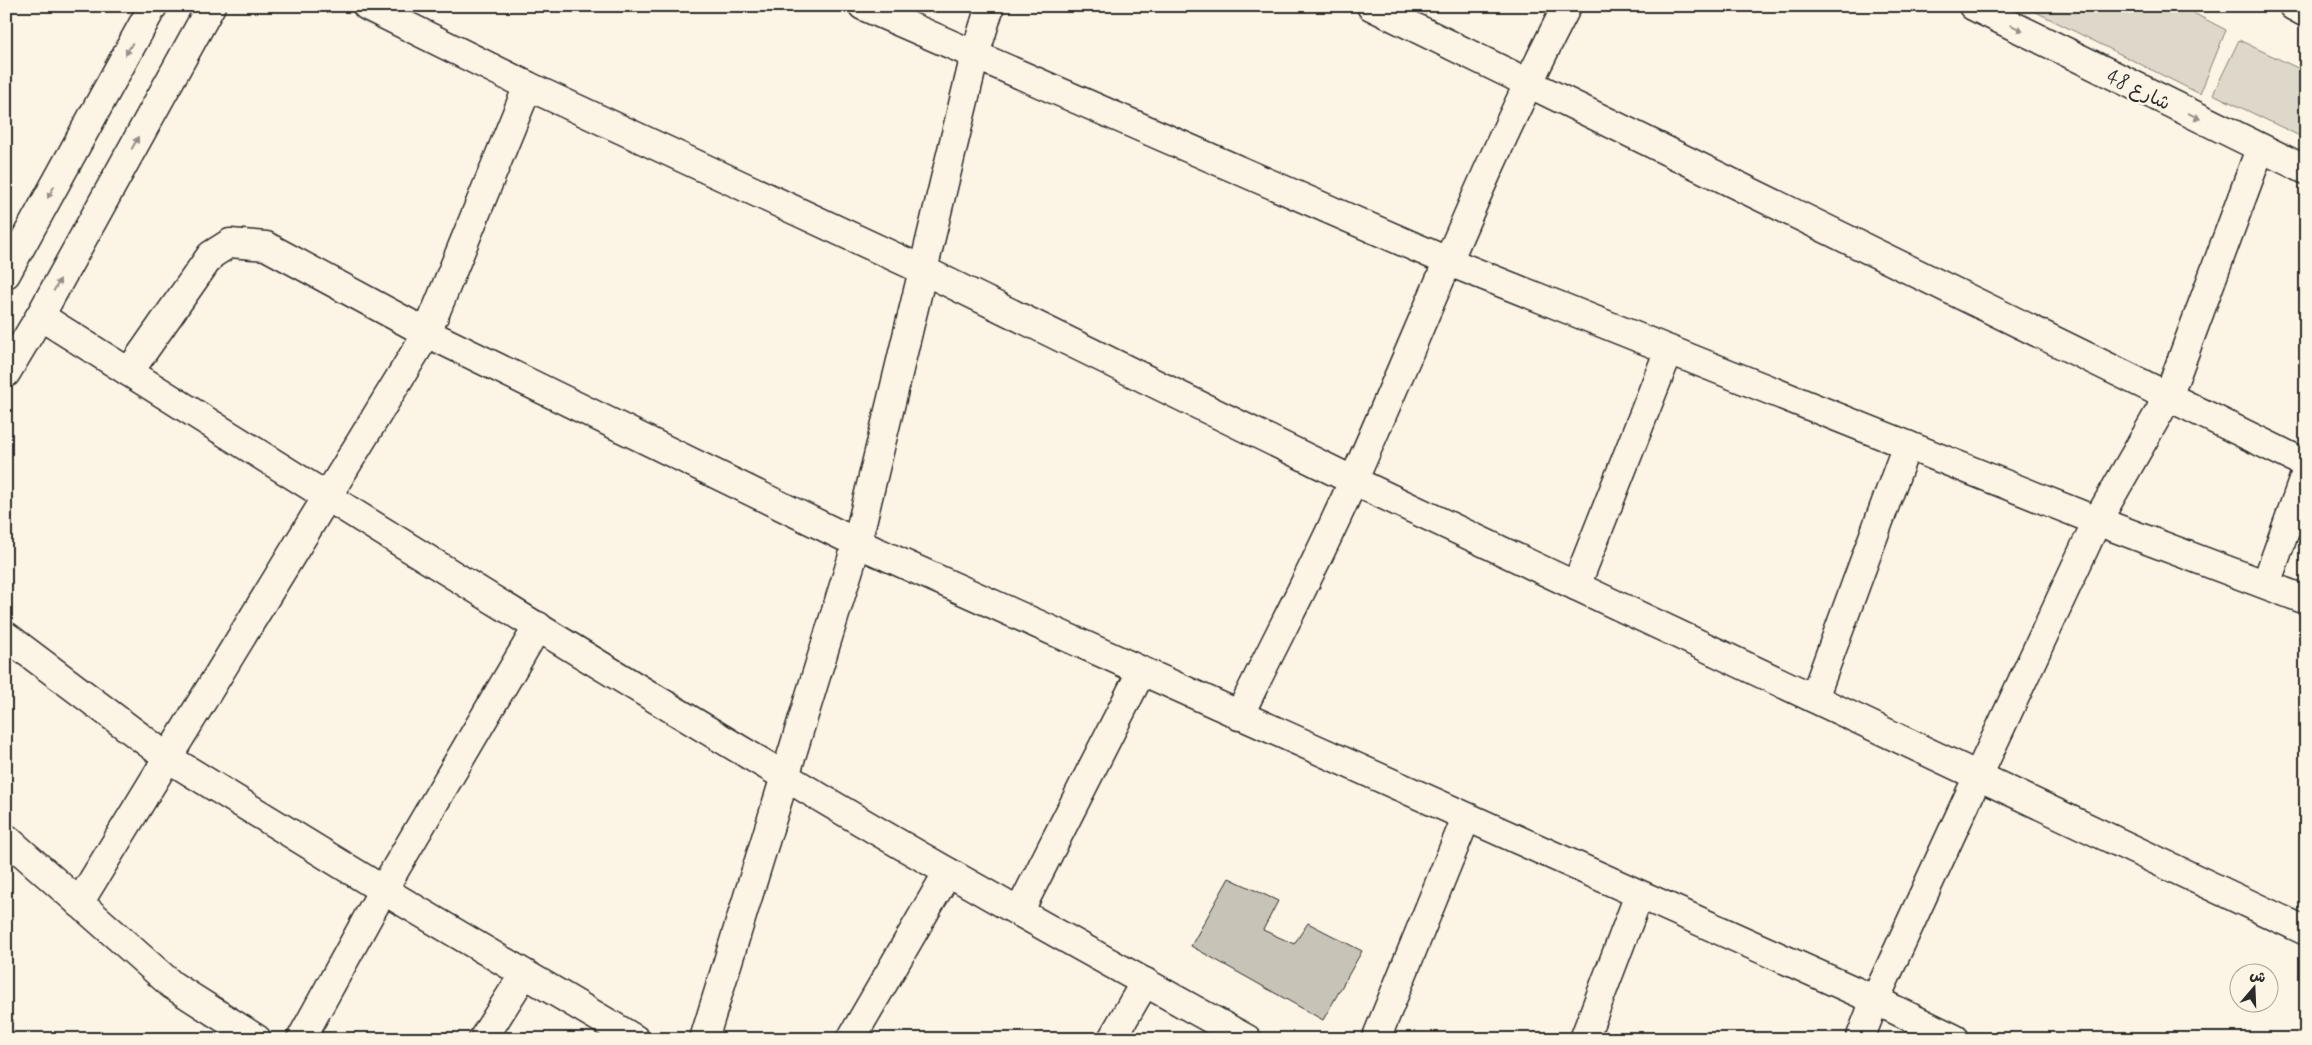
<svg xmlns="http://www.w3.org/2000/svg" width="2312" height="1045" viewBox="0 0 2312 1045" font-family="Mynerve,'Playpen Sans Arabic',sans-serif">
<rect width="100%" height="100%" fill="#fcf5e5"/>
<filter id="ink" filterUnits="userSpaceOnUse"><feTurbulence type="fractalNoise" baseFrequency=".02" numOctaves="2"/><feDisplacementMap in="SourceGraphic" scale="10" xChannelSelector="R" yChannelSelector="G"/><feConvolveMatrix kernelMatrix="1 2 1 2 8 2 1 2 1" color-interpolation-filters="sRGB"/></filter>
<g filter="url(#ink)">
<g fill="#ded8ca" stroke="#84827a">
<path d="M2024,6h156l46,24 -26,64z"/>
<path d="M2239,40l67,32v67l-93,-45z"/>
</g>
<path fill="#c8c3b7" stroke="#2b2b2b" d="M1229,878l49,23 -15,29 31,14 14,-21 54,28 -39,69 -132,-74z"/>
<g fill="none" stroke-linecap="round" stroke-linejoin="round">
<defs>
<g id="street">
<path d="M367,6l161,80 395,184 431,211 952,450"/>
<path d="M863,6l584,255 650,260 209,79"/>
<path d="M1371,6l935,458"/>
<path d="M40,316c247,156 495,312 746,461 151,91 306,176 461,262"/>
<path d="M129,372l82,-117 19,-12 36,3 161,87 430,210 1018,457 80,39"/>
<path d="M2266,584l40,-112"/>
<path d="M1576,586l93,-236"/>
<path d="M6,636l162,122 215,132 252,149"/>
<path d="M1814,698l93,-253"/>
<path d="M1239,716c38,-79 80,-156 115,-237 70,-158 133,-319 213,-473"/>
<path d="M6,838l166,147 85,54"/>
<path d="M79,903l348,-570 101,-247"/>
<path d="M1019,912l122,-240"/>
<path d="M301,1039l82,-149 155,-264"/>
<path d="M483,1039l41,-65"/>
<path d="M704,1039l153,-496 118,-488 15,-49"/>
<path d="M851,1039l97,-167"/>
<path d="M1112,1039l33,-57"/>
<path d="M1376,1039l90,-221"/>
<path d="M1584,1039l55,-144"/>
<path d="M1860,1039l15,-39 103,-224 119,-255 71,-124 92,-248"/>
</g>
<g id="secondary">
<path d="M6,274l147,-268"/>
<path d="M6,373l34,-57 171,-310"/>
</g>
<g id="primary">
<path d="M1973,6l333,164"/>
<path d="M2293,6l13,7"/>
</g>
</defs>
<use href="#street" stroke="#2b2b2b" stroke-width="31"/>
<use href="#secondary" stroke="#2b2b2b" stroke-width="31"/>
<use href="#primary" stroke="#2b2b2b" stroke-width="31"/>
<use href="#street" stroke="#fcf5e5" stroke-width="28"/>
<use href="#secondary" stroke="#fcf5e5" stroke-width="28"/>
<use href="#primary" stroke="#fcf5e5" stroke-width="28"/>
</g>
<defs><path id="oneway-solid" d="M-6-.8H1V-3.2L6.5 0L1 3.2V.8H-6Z" transform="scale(1.25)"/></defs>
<g fill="#949088">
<use href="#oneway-solid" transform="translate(2017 28) rotate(26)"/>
<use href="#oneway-solid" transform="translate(129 49) rotate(119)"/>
<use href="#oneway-solid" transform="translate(2194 116) rotate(26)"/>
<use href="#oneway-solid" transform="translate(135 143) rotate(-61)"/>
<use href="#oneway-solid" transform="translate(51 192) rotate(119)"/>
<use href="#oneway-solid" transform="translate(57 285) rotate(-61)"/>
</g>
</g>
<g text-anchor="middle" stroke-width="4.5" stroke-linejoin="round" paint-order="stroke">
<g font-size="19" fill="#2b2b2b" stroke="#fcf5e5">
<text transform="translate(2139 89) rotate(26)" y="7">48 شارع</text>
</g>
</g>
<rect width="2312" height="1045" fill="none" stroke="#fcf5e5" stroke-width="25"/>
<rect x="12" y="12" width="2287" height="1020" fill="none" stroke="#2b2b2b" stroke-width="2" filter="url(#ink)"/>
<g transform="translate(2254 988) rotate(19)"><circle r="24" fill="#fcf5e5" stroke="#a8a49b"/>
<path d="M0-4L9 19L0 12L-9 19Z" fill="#2b2b2b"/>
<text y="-8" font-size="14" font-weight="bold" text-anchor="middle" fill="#2b2b2b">ش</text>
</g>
</svg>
